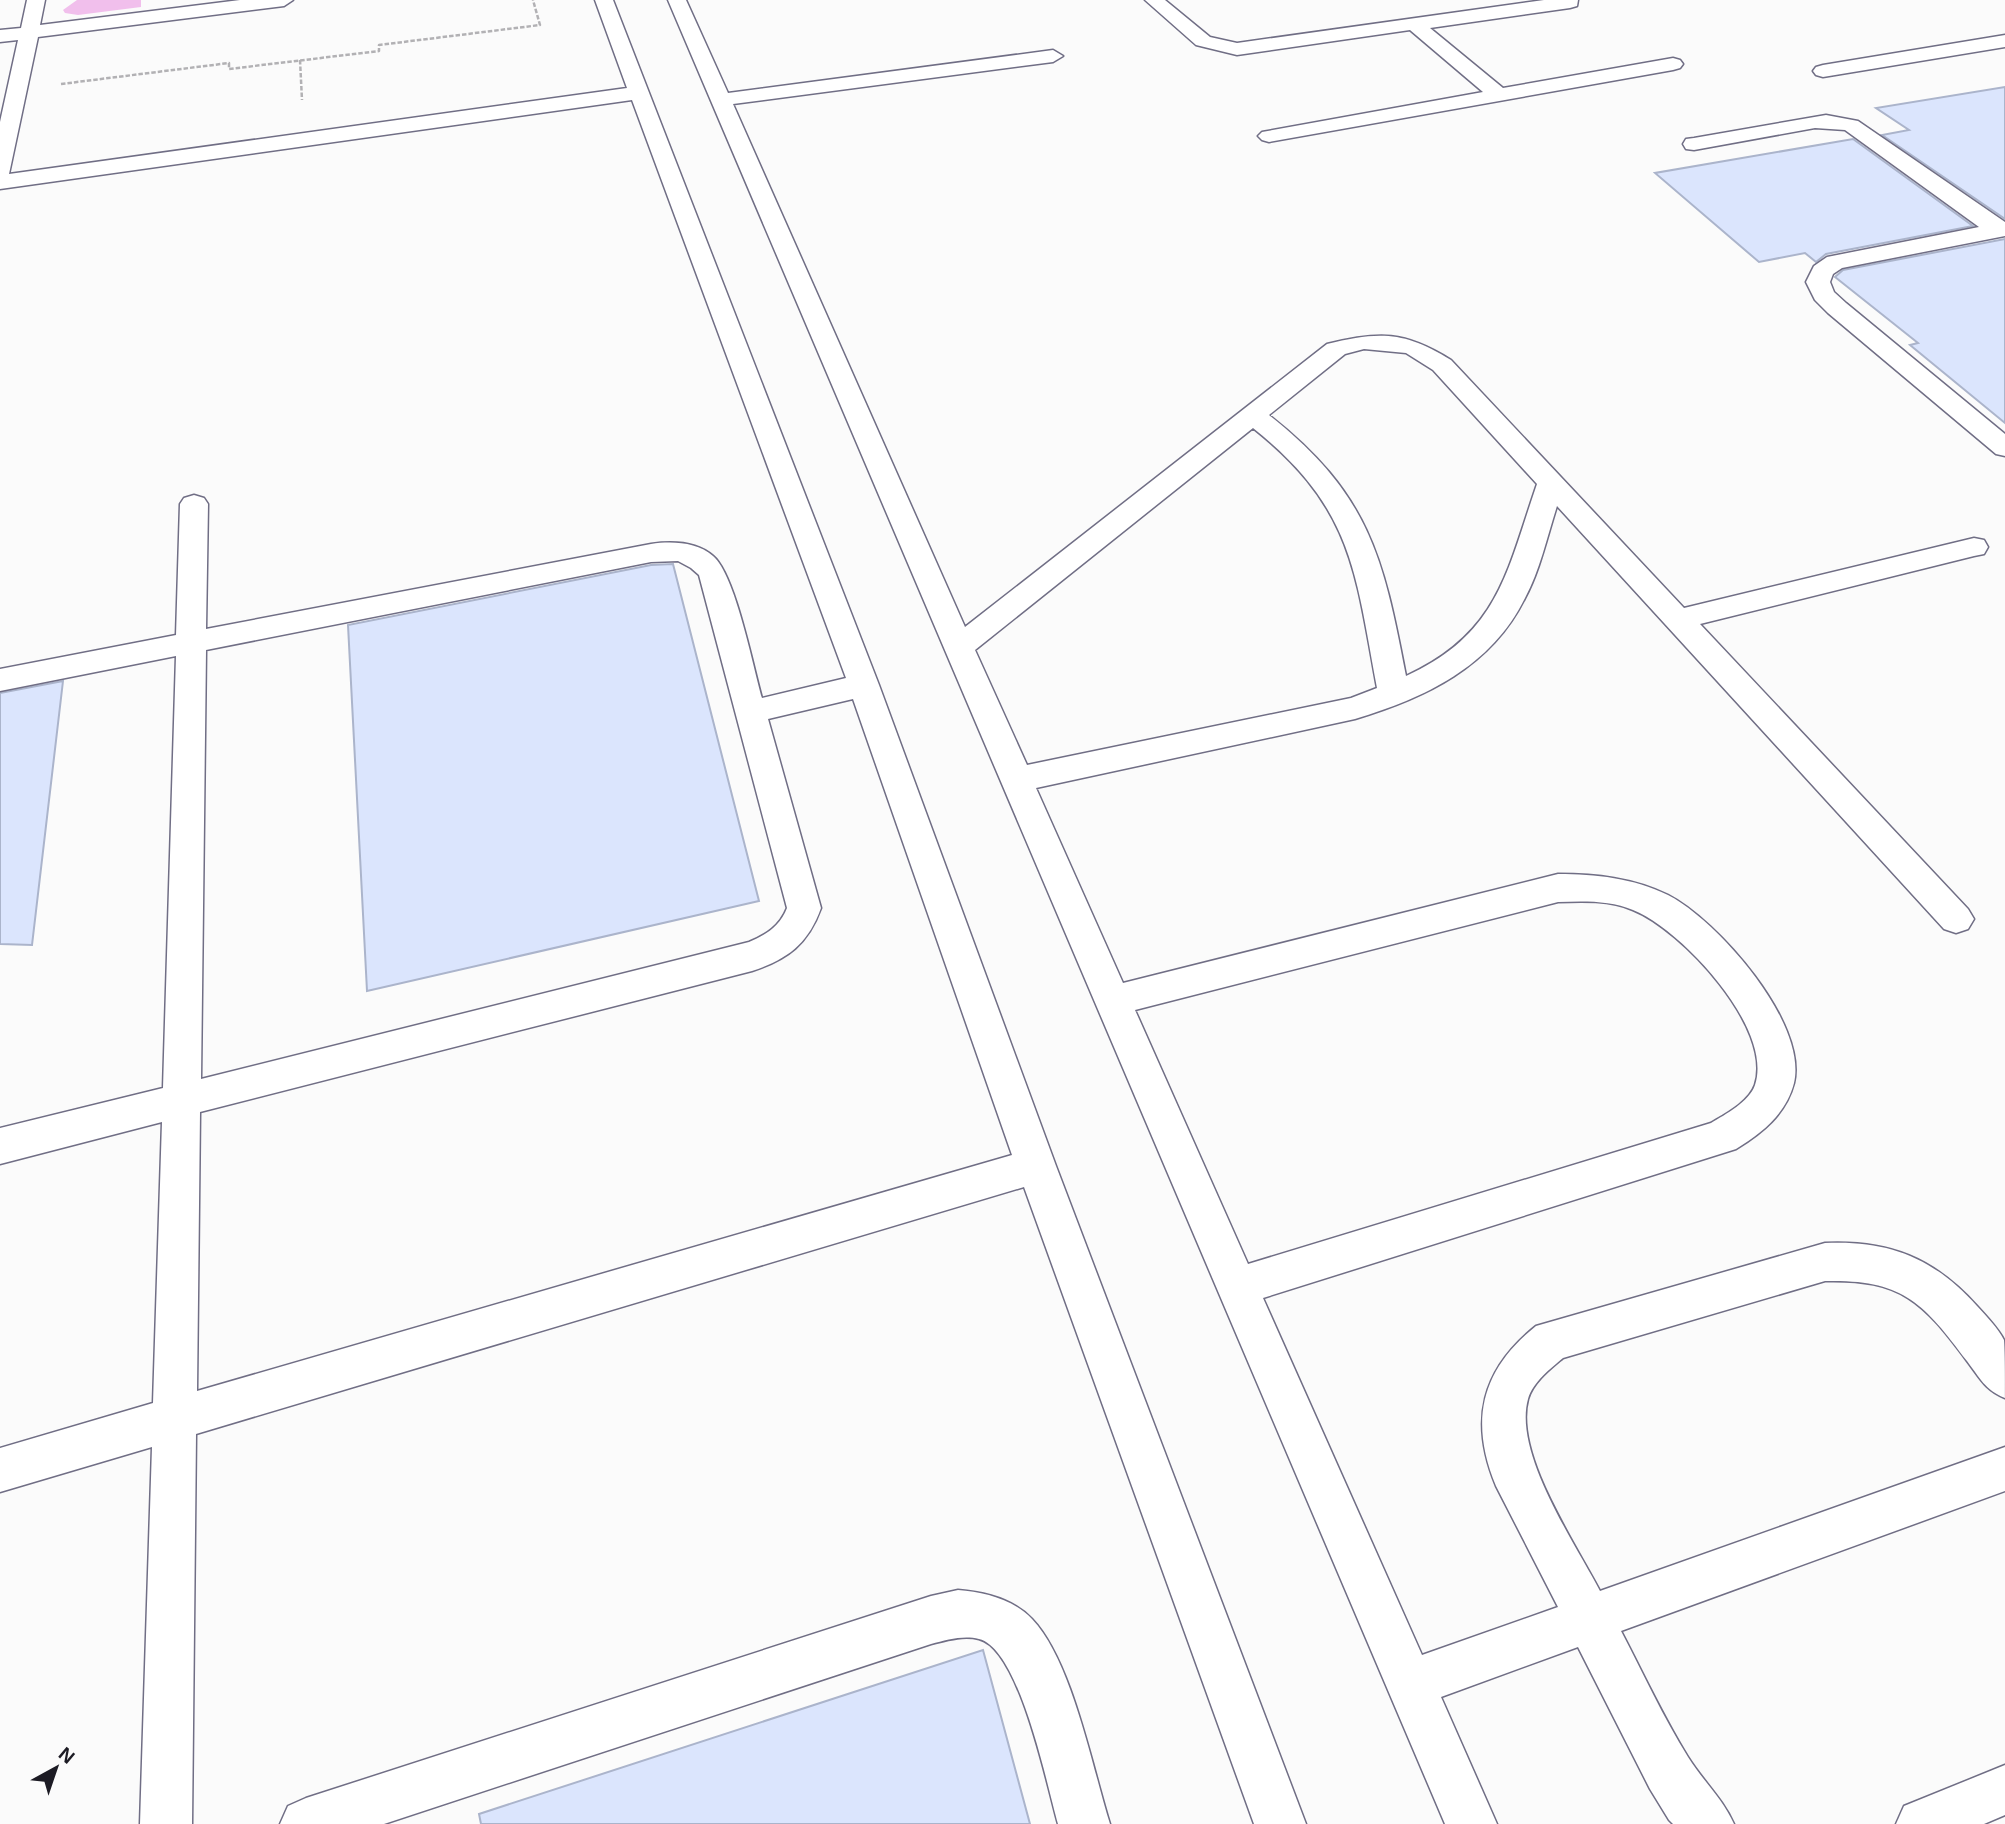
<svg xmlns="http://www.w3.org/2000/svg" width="2005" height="1824" viewBox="0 0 2005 1824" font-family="Arial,sans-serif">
<rect width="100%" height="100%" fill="#fbfbfb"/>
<path fill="#f1bfec" d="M77,0h64v7l-63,8 -13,-2 -2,-3z"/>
<g fill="#dbe5fd" stroke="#abb4cb" stroke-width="2">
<path d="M2005,87v132l-123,-84 27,-5 -33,-22z"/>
<path d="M1853,139l120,87 -147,28 -10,8 -11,-9 -46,9 -104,-89z"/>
<path d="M2005,239v184l-95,-78 8,-2 -83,-66 8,-7z"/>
<path d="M673,564l86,337 -392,90 -19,-366 303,-60z"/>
<path d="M63,681l-31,264 -32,-1v-251z"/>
<path d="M983,1650l47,174h-549l-2,-10z"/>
</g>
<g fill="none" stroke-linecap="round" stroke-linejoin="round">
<defs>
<g id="service">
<path d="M27,0h18l-5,25 200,-25h53l-9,6 -246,31 -29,137 618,-86 -32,-88h18l266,685 177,481 250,658h-52l-230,-637 -828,247 -4,390h-52l12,-377 -152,45v-44l153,-45 9,-281 -162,42v-36l163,-40 13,-432 -176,35v-22l176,-34 4,-131 4,-6 10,-3 10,3 4,6 -2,125 445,-85c21,-3 46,-2 62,12 22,18 40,111 49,142l84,-20 -214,-578 -632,89v-67l18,-82 -18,2v-12l21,-2zM678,561l13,7 8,7 88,333c-7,18 -21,27 -38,34l-548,137 5,-429 445,-88zM853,699l159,456 -815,236 3,-279 552,-141c36,-12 56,-27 69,-63l-53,-189z"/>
<path d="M668,0h18l42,93 325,-43 10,6 -10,6 -320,42 232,523 362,-283c52,-13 78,-13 124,16l233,248 290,-70 10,2 4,7 -4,7 -10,2 -274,68 268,285 6,10 -6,10 -12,4 -12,-4 -387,-423c-10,31 -17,64 -32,92 -34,69 -100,100 -170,121l-319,69 87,195 435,-109c38,0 75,4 110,21 49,25 140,128 126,188 -8,31 -32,50 -58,66l-473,149 159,357 136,-48 -62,-121c-27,-65 -15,-116 40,-160l289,-83c64,-3 109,15 152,63 9,10 21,22 27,34 1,10 1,45 1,58 -20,-8 -25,-20 -38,-37 -44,-59 -65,-82 -142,-80l-262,77c-13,11 -30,24 -35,41 -15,54 47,144 72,192l405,-144v44l-384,140c22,42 42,86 67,126 15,24 35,42 46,67h-61l-4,-4 -19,-31 -72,-142 -137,50 56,127h-52zM1364,349l42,4 27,17 104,114c-30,87 -38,150 -131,192 -23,-120 -37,-182 -137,-261l76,-61zM1253,428c100,80 102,142 124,260l-26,10 -324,67 -52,-115zM1558,902c24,-1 52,-2 75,8 48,19 141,118 122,175 -6,17 -29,29 -44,38l-463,141 -113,-254z"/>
<path d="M1145,0h20l45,37 27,6 307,-43h34l-1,6 -7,2 -140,20 73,60 170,-30 7,2 3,4 -3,4 -7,2 -404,72 -7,-2 -4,-4 4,-4 221,-40 -73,-62 -173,25 -41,-10z"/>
<path d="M2005,35v12l-182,30 -7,-2 -3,-4 3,-4 7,-2z"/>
<path d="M1826,115l32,6 147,101v14l-163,32 -9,6 -3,8 4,10 12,11 159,131v22l-9,-2 -168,-141 -13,-13 -9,-18 8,-16 13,-9 152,-30 -134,-97 -30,-2 -121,22 -8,-1 -3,-5 3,-5 8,-1z"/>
<path d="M958,1590c26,2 55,9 74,29 40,42 60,148 78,205h-52c-11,-38 -38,-175 -79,-185 -16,-4 -32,1 -48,5l-547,180h-104l8,-18 18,-8 625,-202z"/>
<path d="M2005,1765v50l-21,9h-88l8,-18z"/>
</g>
</defs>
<use href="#service" stroke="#706e85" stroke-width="3"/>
<g stroke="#b2b1b4" stroke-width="2.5" stroke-dasharray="4.5 2" stroke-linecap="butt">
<path d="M300,60l2,40"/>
<path d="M61,84l168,-21v6l150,-18v-6l161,-20 -7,-25"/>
</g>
<use href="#service" fill="#fff" fill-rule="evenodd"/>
</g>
<g transform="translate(56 1768) rotate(40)" stroke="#fbfbfb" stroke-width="5" paint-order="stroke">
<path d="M0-5L12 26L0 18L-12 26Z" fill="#1c1b24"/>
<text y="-10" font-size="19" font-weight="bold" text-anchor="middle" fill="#1c1b24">N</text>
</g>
</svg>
